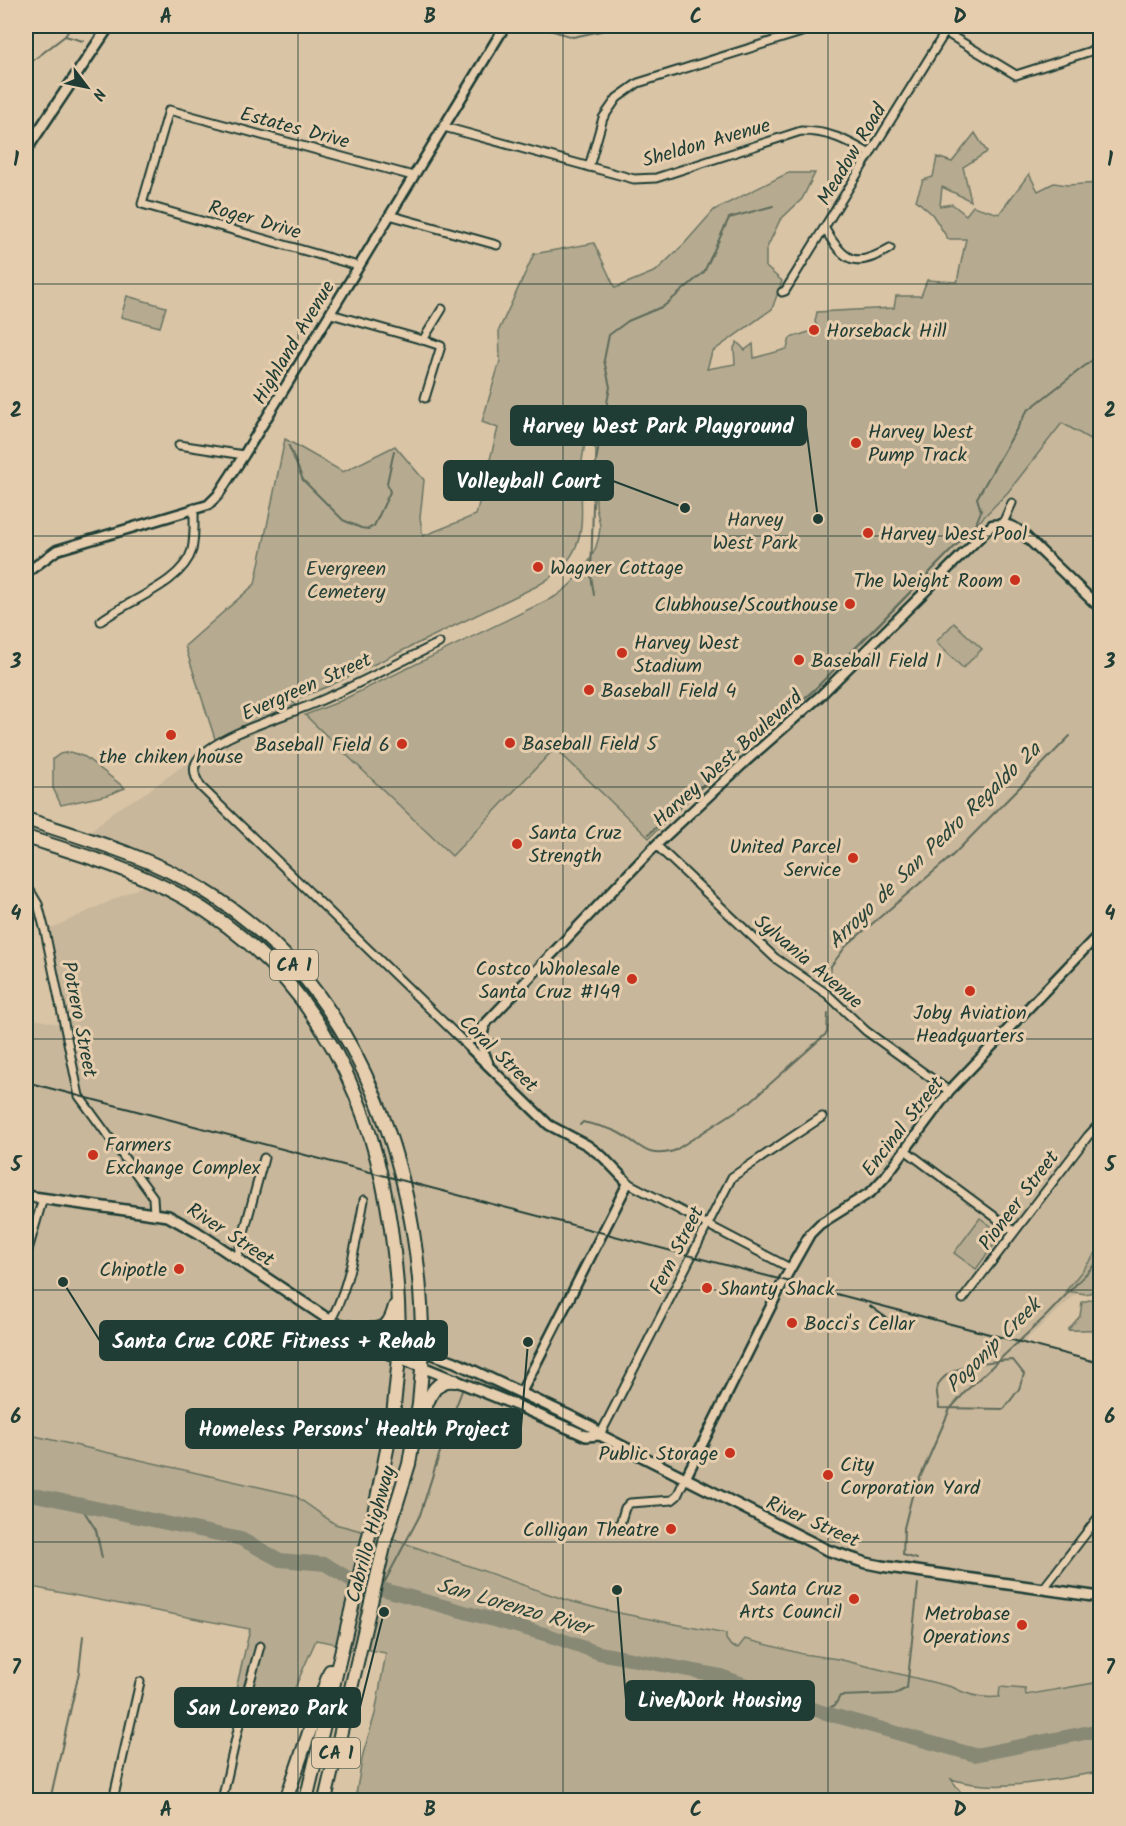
<svg xmlns="http://www.w3.org/2000/svg" width="1126" height="1826" viewBox="0 0 1126 1826" font-family="Kalam,sans-serif">
<rect width="100%" height="100%" fill="#d9c4a6"/>
<filter id="ink" filterUnits="userSpaceOnUse"><feTurbulence type="fractalNoise" baseFrequency=".0167" numOctaves="2"/><feDisplacementMap in="SourceGraphic" scale="12" xChannelSelector="R" yChannelSelector="G"/><feConvolveMatrix kernelMatrix="1 2 1 2 8 2 1 2 1" color-interpolation-filters="sRGB"/></filter>
<g filter="url(#ink)">
<path fill="#c8b79b" d="M1062,422l38,23v830l-16,12 -62,56 78,21v318l-74,13 -1,-6 -25,-2 -1,10h-18l-18,-4 -11,-6 -48,-12 -159,-36 -7,9 -7,-2 -5,-7v-5l-76,-13 -72,-17 -183,-64 -60,-16 -41,-29 -268,-61v-417l36,8 -21,-92 121,-56 -39,-17 -46,-15 34,-32 34,-20 76,-54 79,-30 152,146 103,-108 103,99 223,-222z"/>
<g fill="#b6ab91" stroke="#6a7462" stroke-width="1.5">
<path d="M975,133l12,19 -24,15 8,34 -29,-14 -2,19 12,-2 14,11 7,-9 26,8 30,-40 9,17 16,-8 13,2 33,-2v262l-38,-22 -54,69 -128,132 -61,61 -101,87 -69,66 -94,-90 -103,108 -147,-141 31,-12 220,-107c22,-15 42,-40 44,-68 0,-8 -4,-16 -4,-23 -1,-19 0,-38 0,-56l-10,-8c-17,58 21,106 -49,145l-208,100 -37,15 8,8 -84,33 -31,-96 70,-62 30,-145 58,33 52,-26 29,34 -4,38 3,18 53,-21 22,-87 -16,-6 18,-61 -1,-31 35,-76 60,-11 21,45 41,-17 29,-28 29,-33 74,-37h27l-13,26 -22,21 -14,30v17l16,14 -10,28 -60,43 -5,17 28,-5 -1,-16 3,-6 8,8 8,-6 1,14 33,-9 3,-11 22,-7 2,6 6,-6 -5,-9 2,-10 77,-4 2,-12h25l6,-16 30,2 9,-43h-18l-16,-25 -16,-14 7,-20 10,-3 4,-20 15,5z"/>
<path d="M127,296l39,11 -6,20 -39,-10z"/>
<path d="M954,623l28,26 -19,19 -27,-26z"/>
<path d="M70,752l15,5 40,31 -17,7 -47,10 -8,-17v-29l7,-5z"/>
<path d="M980,1218l22,16 -26,35 -22,-16z"/>
<path d="M1100,1248v42l-14,4 -20,-3z"/>
<path d="M1100,1297v34c-8,-3 -22,0 -32,-1l12,-14 2,-14z"/>
<path d="M26,1434l268,61 41,29 60,16 171,60 38,10 122,24v5l5,7 7,2 7,-9 58,15 35,5 114,28c15,8 30,12 47,10l1,-10 25,2 1,6 74,-13v90c-49,7 -101,22 -149,7l14,19 20,2h-630l8,-46 12,-40 11,-61 -70,-13 -27,61 -56,1 17,-73 -224,-43z"/>
</g>
<g fill="none" stroke-linecap="round" stroke-linejoin="round">
<g stroke="#5e6b5a" stroke-width="2">
<path d="M537,26l36,11 51,-11"/>
<path d="M65,36l7,-10"/>
<path d="M26,61l5,1 34,-26 18,5"/>
<path d="M289,446l14,34 40,40 18,8 7,1 6,-3 16,-34 -3,-9 7,-32"/>
<path d="M594,595l-3,-19 2,-70 3,-45 14,-74 -6,-27 5,-25 19,-14 36,-15 40,-34 25,-54 44,-12"/>
<path d="M649,834l112,-102 49,-38 165,-168 6,-15 -4,-13 50,-87 73,-57"/>
<path d="M830,981l1,-15 16,-21 104,-88 119,-121"/>
<path d="M580,1125l3,-3c11,3 25,5 36,11 23,12 26,26 55,18l76,-49 77,-69 1,-19"/>
<path d="M1013,1360l11,14 -5,15 -15,20 -65,-1c0,-6 -3,-14 -2,-19 5,-25 56,-28 76,-29z"/>
<path d="M80,1505l16,25 6,28"/>
<path d="M917,1559l-14,-4 1,-27 8,-32 38,-87 18,-20 79,-74 53,-56"/>
<path d="M381,1589l39,-74 26,-82 17,-45"/>
<path d="M822,1712l13,-7 5,-9 55,-2 12,-6 11,-104"/>
<path d="M50,1800l29,-128 4,-36"/>
</g>
<path stroke="#888974" stroke-width="14" d="M26,1493l215,46 39,21 45,4 28,17 195,54 51,18 122,23 101,36 153,43 125,-25"/>
<defs>
<g id="minor">
<path d="M935,26l81,49 78,-25 6,-1"/>
<path d="M444,127l190,52 22,-1 145,-47c28,0 45,9 69,23"/>
<path d="M589,167l14,-49 14,-20 21,-15 183,-57"/>
<path d="M389,215l108,30"/>
<path d="M825,229c19,33 31,40 65,19"/>
<path d="M358,266l-216,-62 27,-94 244,66"/>
<path d="M782,292l3,-1 164,-265"/>
<path d="M331,314l92,26"/>
<path d="M425,398l16,-52 -18,-6 19,-31"/>
<path d="M179,445l65,10"/>
<path d="M1003,523l9,-20"/>
<path d="M101,621c27,-21 81,-37 91,-71 3,-14 2,-28 2,-42"/>
<path d="M439,643c-41,20 -82,42 -124,60 -30,13 -95,31 -116,55 -8,9 -4,20 2,29l265,257"/>
<path d="M656,845l119,113 52,36 39,37 83,60"/>
<path d="M26,884l12,20 7,27 34,165 74,101 1,16"/>
<path d="M905,1150l109,81"/>
<path d="M628,1183l162,85"/>
<path d="M26,1257l17,-59"/>
<path d="M237,1258l27,-100"/>
<path d="M963,1299l125,-163 12,-13"/>
<path d="M330,1321c18,-29 28,-87 34,-121"/>
<path d="M600,1435l132,-258 90,-60"/>
<path d="M620,1524l5,-16 5,-5 42,-3 5,-4 8,-17"/>
<path d="M1043,1589l57,-74"/>
<path d="M113,1800l27,-118"/>
<path d="M222,1800l22,-97 16,-57"/>
</g>
<g id="tertiary">
<path d="M26,573l31,-23 151,-45 10,-10 26,-40 261,-429"/>
<path d="M484,1029l-4,14 8,19"/>
<path d="M521,1393l107,-210 -25,-26 -16,-12 -38,-20 -83,-81 190,-199 90,-84 74,-65 172,-171c12,-2 18,-1 28,6l80,77"/>
<path d="M685,1479l99,-199 26,-46 10,-10 51,-32 14,-15 64,-86 151,-158"/>
</g>
<g id="secondary">
<path d="M26,150l83,-124"/>
<path d="M26,1196l142,20 29,16 137,91 7,8 17,10 158,64 70,31 14,-1"/>
<path d="M334,1323l29,6 92,33 117,55 20,10 8,8 227,115 39,13 15,3 219,31"/>
</g>
<g id="trunk">
<path d="M26,819c60,20 122,37 176,70 164,99 225,297 220,480"/>
<path d="M26,837c53,17 107,32 157,60 170,96 218,278 216,461"/>
<path d="M363,1329c21,2 27,-3 32,-23"/>
</g>
<g id="motorway">
<path d="M422,1415c7,-16 12,-37 33,-34"/>
<path d="M286,1800l44,-129"/>
<path d="M306,1800l66,-277 20,-98 7,-67"/>
<path d="M325,1800l61,-262 23,-74 10,-60 3,-35"/>
</g>
</defs>
<use href="#minor" stroke="#1f3d34" stroke-width="11"/>
<use href="#tertiary" stroke="#1f3d34" stroke-width="13"/>
<use href="#secondary" stroke="#1f3d34" stroke-width="14"/>
<use href="#trunk" stroke="#1f3d34" stroke-width="16"/>
<use href="#motorway" stroke="#1f3d34" stroke-width="16"/>
<use href="#minor" stroke="#e5cdad" stroke-width="7"/>
<use href="#tertiary" stroke="#e5cdad" stroke-width="8"/>
<use href="#secondary" stroke="#e5cdad" stroke-width="9"/>
<use href="#trunk" stroke="#e5cdad" stroke-width="12"/>
<use href="#motorway" stroke="#e5cdad" stroke-width="12"/>
<g stroke="#1f3d34" stroke-width="2">
<path d="M26,1082l1074,281"/>
<path d="M870,1306l18,13"/>
</g>
</g>
</g>
<path fill="none" stroke="#1f3d34" stroke-width="1.5" stroke-opacity="0.55" d="M298,26v1774M563,26v1774M828,26v1774M26,284h1074M26,536h1074M26,787h1074M26,1039h1074M26,1290h1074M26,1542h1074"/>
<g fill="#c8321e" stroke="#e5cdad" stroke-width="2">
<circle cx="814" cy="330" r="6"/>
<circle cx="856" cy="443" r="6"/>
<circle cx="868" cy="533" r="6"/>
<circle cx="538" cy="567" r="6"/>
<circle cx="1015" cy="580" r="6"/>
<circle cx="850" cy="604" r="6"/>
<circle cx="622" cy="653" r="6"/>
<circle cx="799" cy="660" r="6"/>
<circle cx="589" cy="690" r="6"/>
<circle cx="171" cy="735" r="6"/>
<circle cx="510" cy="743" r="6"/>
<circle cx="402" cy="744" r="6"/>
<circle cx="517" cy="844" r="6"/>
<circle cx="853" cy="858" r="6"/>
<circle cx="632" cy="979" r="6"/>
<circle cx="970" cy="991" r="6"/>
<circle cx="93" cy="1155" r="6"/>
<circle cx="179" cy="1269" r="6"/>
<circle cx="707" cy="1288" r="6"/>
<circle cx="792" cy="1323" r="6"/>
<circle cx="730" cy="1453" r="6"/>
<circle cx="828" cy="1475" r="6"/>
<circle cx="671" cy="1529" r="6"/>
<circle cx="854" cy="1599" r="6"/>
<circle cx="1022" cy="1625" r="6"/>
</g>
<g text-anchor="middle" stroke-width="6" stroke-linejoin="round" paint-order="stroke">
<g fill="#e5cdad" stroke="#5a6858" stroke-width="1.5">
<rect x="270" y="950" width="48" height="30" rx="4.5"/>
<rect x="312" y="1738" width="48" height="30" rx="4.5"/>
</g>
<g font-size="18" font-weight="bold" fill="#1f3d34">
<text x="294" y="971">CA 1</text>
<text x="336" y="1759">CA 1</text>
</g>
<g font-size="20" fill="#1f3d34" stroke="#e5cdad">
<text transform="translate(295 127) rotate(15)" y="7">Estates Drive</text>
<text transform="translate(706 142) rotate(-16)" y="7">Sheldon Avenue</text>
<text transform="translate(851 154) rotate(-59)" y="7">Meadow Road</text>
<text transform="translate(255 219) rotate(16)" y="7">Roger Drive</text>
<text transform="translate(293 342) rotate(-59)" y="7">Highland Avenue</text>
<text transform="translate(306 686) rotate(-24)" y="7">Evergreen Street</text>
<text transform="translate(727 758) rotate(-42)" y="7">Harvey West Boulevard</text>
<text transform="translate(809 961) rotate(40)" y="7">Sylvania Avenue</text>
<text transform="translate(80 1019) rotate(79)" y="7">Potrero Street</text>
<text transform="translate(499 1053) rotate(44)" y="7">Coral Street</text>
<text transform="translate(902 1126) rotate(-52)" y="7">Encinal Street</text>
<text transform="translate(1018 1200) rotate(-53)" y="7">Pioneer Street</text>
<text transform="translate(231 1234) rotate(33)" y="7">River Street</text>
<text transform="translate(676 1250) rotate(-63)" y="7">Fern Street</text>
<text transform="translate(813 1521) rotate(24)" y="7">River Street</text>
<text transform="translate(370 1534) rotate(-75)" y="7">Cabrillo Highway</text>
</g>
<g font-size="20" fill="#1f3d34" stroke="#e5cdad" text-anchor="start">
<text x="826" y="337">Horseback Hill</text>
<text x="868" y="438">Harvey West<tspan x="868" dy="23">Pump Track</tspan></text>
<text x="880" y="540">Harvey West Pool</text>
<text x="550" y="574">Wagner Cottage</text>
<text x="1003" y="587" text-anchor="end">The Weight Room</text>
<text x="838" y="611" text-anchor="end">Clubhouse/Scouthouse</text>
<text x="634" y="649">Harvey West<tspan x="634" dy="23">Stadium</tspan></text>
<text x="811" y="667">Baseball Field 1</text>
<text x="601" y="697">Baseball Field 4</text>
<text x="522" y="750">Baseball Field 5</text>
<text x="390" y="751" text-anchor="end">Baseball Field 6</text>
<text x="171" y="763" text-anchor="middle">the chiken house</text>
<text x="529" y="839">Santa Cruz<tspan x="529" dy="23">Strength</tspan></text>
<text x="841" y="853" text-anchor="end">United Parcel<tspan x="841" dy="23">Service</tspan></text>
<text x="620" y="975" text-anchor="end">Costco Wholesale<tspan x="620" dy="23">Santa Cruz #149</tspan></text>
<text x="970" y="1019" text-anchor="middle">Joby Aviation<tspan x="970" dy="23">Headquarters</tspan></text>
<text x="105" y="1151">Farmers<tspan x="105" dy="23">Exchange Complex</tspan></text>
<text x="167" y="1276" text-anchor="end">Chipotle</text>
<text x="719" y="1295">Shanty Shack</text>
<text x="804" y="1330">Bocci's Cellar</text>
<text x="718" y="1460" text-anchor="end">Public Storage</text>
<text x="840" y="1471">City<tspan x="840" dy="23">Corporation Yard</tspan></text>
<text x="659" y="1536" text-anchor="end">Colligan Theatre</text>
<text x="842" y="1595" text-anchor="end">Santa Cruz<tspan x="842" dy="23">Arts Council</tspan></text>
<text x="1010" y="1620" text-anchor="end">Metrobase<tspan x="1010" dy="23">Operations</tspan></text>
</g>
<g font-size="20" fill="#274239" stroke="#e5cdad">
<text x="755" y="526">Harvey<tspan x="755" dy="23">West Park</tspan></text>
<text x="346" y="575">Evergreen<tspan x="346" dy="23">Cemetery</tspan></text>
</g>
<g font-size="21" font-style="italic" fill="#2a453a" stroke="#e5cdad">
<text transform="translate(934 845) rotate(-44)" y="7">Arroyo de San Pedro Regaldo 2a</text>
<text transform="translate(993 1345) rotate(-45)" y="7">Pogonip Creek</text>
<text transform="translate(514 1606) rotate(16)" y="7">San Lorenzo River</text>
</g>
</g>
<path fill="none" stroke="#1f3d34" stroke-width="2" d="M818 519L806 426M685 508L613 481M63 1282L100 1341M528 1342L521 1428M617 1590L626 1700M384 1612L360 1707"/>
<g fill="#1f3d34" stroke="#e5cdad" stroke-width="2">
<circle cx="818" cy="519" r="6"/>
<circle cx="685" cy="508" r="6"/>
<circle cx="63" cy="1282" r="6"/>
<circle cx="528" cy="1342" r="6"/>
<circle cx="617" cy="1590" r="6"/>
<circle cx="384" cy="1612" r="6"/>
</g>
<g fill="#1f3d34" stroke="#1f3d34" stroke-width="2">
<rect x="511" y="406" width="295" height="39" rx="6"/>
<rect x="444" y="461" width="169" height="39" rx="6"/>
<rect x="100" y="1321" width="347" height="39" rx="6"/>
<rect x="186" y="1409" width="335" height="39" rx="6"/>
<rect x="626" y="1681" width="188" height="39" rx="6"/>
<rect x="175" y="1688" width="185" height="39" rx="6"/>
</g>
<g font-size="21" text-anchor="middle" font-weight="bold" fill="#fff">
<text x="658" y="433">Harvey West Park Playground</text>
<text x="529" y="488">Volleyball Court</text>
<text x="274" y="1348">Santa Cruz CORE Fitness + Rehab</text>
<text x="354" y="1436">Homeless Persons' Health Project</text>
<text x="720" y="1707">Live/Work Housing</text>
<text x="267" y="1715">San Lorenzo Park</text>
</g>
<rect width="1126" height="1826" fill="none" stroke="#e5cdad" stroke-width="66"/>
<g transform="translate(87 87) rotate(122)" stroke="#e5cdad" stroke-width="4.5" paint-order="stroke">
<path d="M0-4.5L10 22L0 15L-10 22Z" fill="#1f3d34"/>
<text y="-9" font-size="16" font-weight="bold" text-anchor="middle" fill="#1f3d34">N</text>
</g>
<rect x="33" y="33" width="1060" height="1760" fill="none" stroke="#1f3d34" stroke-width="2"/>
<g font-size="20" text-anchor="middle" font-weight="bold" fill="#1f3d34">
<text x="166" y="23">A</text>
<text x="430" y="23">B</text>
<text x="696" y="23">C</text>
<text x="960" y="23">D</text>
<text x="16" y="166">1</text>
<text x="1110" y="166">1</text>
<text x="16" y="417">2</text>
<text x="1110" y="417">2</text>
<text x="16" y="668">3</text>
<text x="1110" y="668">3</text>
<text x="16" y="920">4</text>
<text x="1110" y="920">4</text>
<text x="16" y="1171">5</text>
<text x="1110" y="1171">5</text>
<text x="16" y="1423">6</text>
<text x="1110" y="1423">6</text>
<text x="16" y="1674">7</text>
<text x="1110" y="1674">7</text>
<text x="166" y="1816">A</text>
<text x="430" y="1816">B</text>
<text x="696" y="1816">C</text>
<text x="960" y="1816">D</text>
</g>
</svg>
